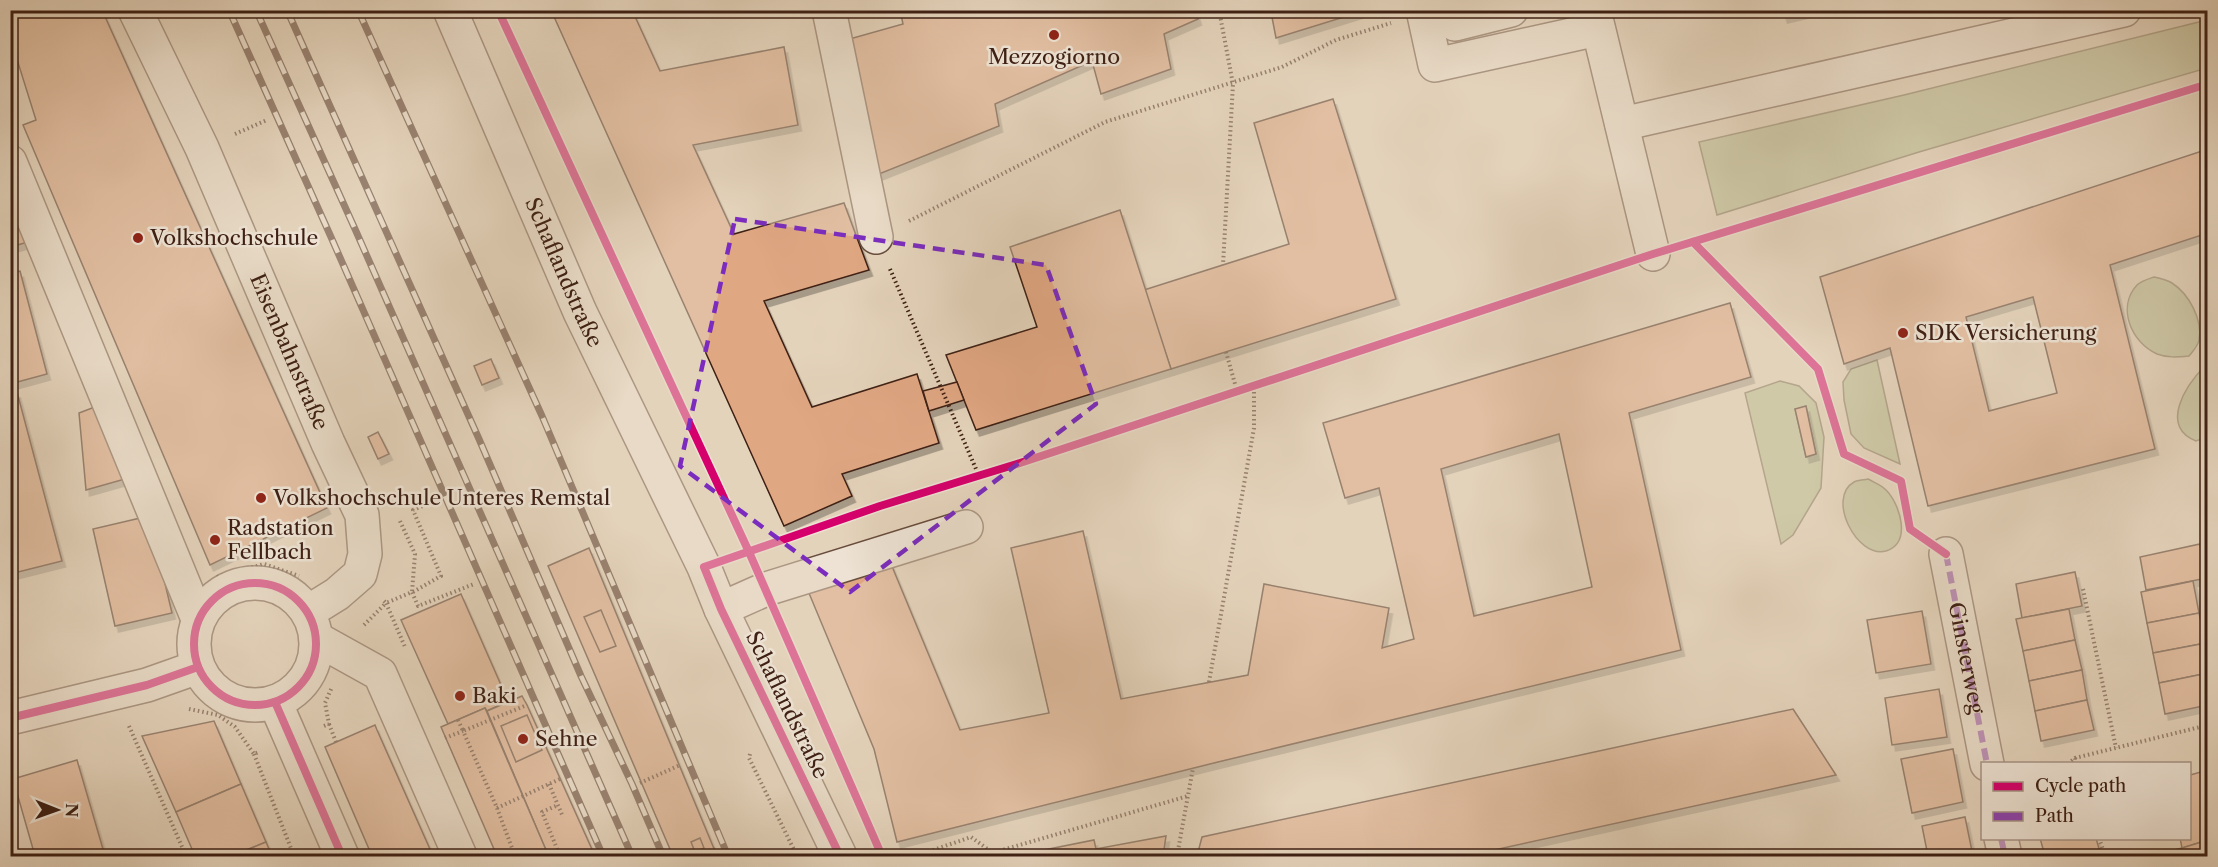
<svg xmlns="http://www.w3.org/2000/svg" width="2218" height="867" viewBox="0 0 2218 867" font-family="'Libre Caslon Text',serif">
<defs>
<filter id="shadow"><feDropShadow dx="3.5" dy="6" stdDeviation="0" flood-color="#0004"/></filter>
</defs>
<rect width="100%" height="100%" fill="#e4d3bb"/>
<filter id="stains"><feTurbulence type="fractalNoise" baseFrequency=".00333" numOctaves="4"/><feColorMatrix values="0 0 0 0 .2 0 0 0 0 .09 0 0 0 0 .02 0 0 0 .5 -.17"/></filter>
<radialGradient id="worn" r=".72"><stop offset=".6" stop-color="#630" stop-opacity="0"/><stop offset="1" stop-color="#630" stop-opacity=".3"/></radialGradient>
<g fill="#b5bc90" stroke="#7a6e52" stroke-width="1.5" fill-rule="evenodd">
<path d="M2207,20v48l-288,84 -202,63 -18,-73 205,-47z"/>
<path d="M2154,277c5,1 13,3 18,6 17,11 31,37 27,57 -1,6 -6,11 -10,16 -11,1 -22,2 -32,-2 -25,-11 -41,-46 -20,-69 4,-4 11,-6 17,-8z"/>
<path d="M1877,360l23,104 -36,-16 -13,-14 -7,-34 -1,-18 8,-13z"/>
<path d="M2205,366h2v71l-11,4c-37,-15 -10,-56 9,-75z"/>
<path d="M1780,381l19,5 17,17 8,34 -3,51 -28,47 -12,9 -36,-151zM1806,407l10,47 -10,3 -11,-48z"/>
<path d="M1868,479c7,4 14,6 19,12 13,14 25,52 -1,60 -29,8 -60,-53 -32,-69 4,-2 10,-2 14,-3z"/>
</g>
<g fill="#e0a783" stroke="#3e2014" stroke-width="1.5" fill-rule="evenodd" filter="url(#shadow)">
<path d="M10,10h92l225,498 -117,57 -187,-440 13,-5 -26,-83z"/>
<path d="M551,10h81l28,61 124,-24 14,78 -105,20 41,89 110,-31 25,67 -105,31 48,106 105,-33 22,69 -97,31 10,22 -68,30z"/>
<path d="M900,10h295l3,9 -34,15 7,35 -70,25 -9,-33 -97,43 4,22 -125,50 -28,-136 57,-16z"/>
<path d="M1262,10h97l1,2 -84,26 -5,-26z"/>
<path d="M1782,10h32l-30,7z"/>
<path d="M1333,99l63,200 -225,70 -27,-79 145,-46 -35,-121z"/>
<path d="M2208,149v84l-98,32 45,184 -227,57 -38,-158 -46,16 -24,-87zM2033,297l24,96 -68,18 -23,-94z"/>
<path d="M10,192l22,49 -22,6z"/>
<path d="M1120,210l51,159 -195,61 -30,-75 91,-28 -27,-80z"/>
<path d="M20,271l27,103 -37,10v-111z"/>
<path d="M1730,303l21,74 -122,36 52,237 -463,112 -321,80 -23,-93 -68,-163 80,-34 74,178 89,-17 -38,-165 72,-17 38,168 127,-24 16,-91 125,24 -7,40 32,-9 -35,-151 -34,10 -22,-75zM1559,434l33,153 -118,29 -33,-147z"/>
<path d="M491,359l8,19 -17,7 -8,-19z"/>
<path d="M957,382l7,18 -35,11 -6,-20z"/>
<path d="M17,392l45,169 -52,13v-180z"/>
<path d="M100,405l32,72 -46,13 -7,-77z"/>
<path d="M1806,406l10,48 -10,3 -11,-48z"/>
<path d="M378,432l11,22 -11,5 -10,-22z"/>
<path d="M149,516l23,97 -57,13 -22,-97z"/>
<path d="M2200,544l7,34 -61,12 -6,-33z"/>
<path d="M589,548l128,308h-44l-125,-290z"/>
<path d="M2075,572l7,34 -60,12 -6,-34z"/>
<path d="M2193,581l6,32 -52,10 -6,-31z"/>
<path d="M461,594l47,107 -21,10 -2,-3 -37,16 -47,-104z"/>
<path d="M2069,609l6,31 -52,11 -7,-32z"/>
<path d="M601,610l15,36 -16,6 -16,-35z"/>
<path d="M1922,611l9,53 -55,9 -9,-53z"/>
<path d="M2199,613l7,30 -53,10 -6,-30z"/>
<path d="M2075,640l7,30 -53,11 -6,-30z"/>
<path d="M2206,643l2,30 -49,10 -6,-30z"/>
<path d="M2082,670l5,30 -52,11 -6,-30z"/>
<path d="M2208,673v32l-43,9 -6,-31z"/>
<path d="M1939,689l8,48 -55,8 -7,-47z"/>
<path d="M522,696l5,9 68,151h-53l-1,-4 5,-2 -59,-139z"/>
<path d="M2087,700l7,30 -53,11 -6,-30z"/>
<path d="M485,708l61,142 -16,6h-33l-56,-129z"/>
<path d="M1793,709l43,66 -369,81h-270l5,-19z"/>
<path d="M527,715l15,35 -26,12 -15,-36z"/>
<path d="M214,721l27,63 -65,28 -34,-76z"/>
<path d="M375,725l2,5 56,126h-61l-47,-109z"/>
<path d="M1953,749l10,53 -51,11 -11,-54z"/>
<path d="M77,760l28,96h-70l-22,-77z"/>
<path d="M2208,770v70l-26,8 -2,-10h10v-63z"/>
<path d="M241,784l25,58 -34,14h-37l-19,-44z"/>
<path d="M1965,817l8,39h-45l-6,-30z"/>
<path d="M1166,836l-3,20h-149l80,-16 2,9z"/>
<path d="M700,838l4,10 -9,4 -4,-10z"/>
<path d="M2040,838h56l5,18h-56z"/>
<path d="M2208,840v16h-58l32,-8z"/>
<path d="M266,842l6,14h-40z"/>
</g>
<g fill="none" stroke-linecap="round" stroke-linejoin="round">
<defs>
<g id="minor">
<path id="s1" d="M135,10l67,138 126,295 34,72 3,39 -5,20 -23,20 -29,18"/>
<path id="s2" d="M450,10l130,302 124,255 17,42 119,247"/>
<path d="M829,10l47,227"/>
<path d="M1423,10l12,55 163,-36"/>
<path d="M1594,10l59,244"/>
<path d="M1455,24l56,-14"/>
<path d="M1622,124l502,-114"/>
<path d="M10,162l188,457"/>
<path id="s3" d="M1946,554l41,210"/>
<circle cx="255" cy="644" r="61"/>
<path d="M721,609l45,-20 200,-62"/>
<path d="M317,639l63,35 80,182"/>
<path d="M275,702l67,154"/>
<path d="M10,718l137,-33 51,-18"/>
<path d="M2001,838l4,18"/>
</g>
</defs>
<use href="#minor" stroke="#684d3e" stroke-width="36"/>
<g stroke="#3e2014" stroke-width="4" stroke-dasharray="1.5 3" stroke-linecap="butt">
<path d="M1219,10l14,74 -10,181"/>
<path d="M235,134l32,-14"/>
<path d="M909,221l196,-99 177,-55 54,-27 55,-17"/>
<path d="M1693,242l125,127 26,85 57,27 9,48 7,4"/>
<path d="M1686,244l522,-160"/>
<path d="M890,269l89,207"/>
<path d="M1226,352l11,39"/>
<path d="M400,521l15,33 -3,38"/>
<path d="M736,556c294,-100 590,-194 885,-291"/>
<path d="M2206,560l2,7"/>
<path d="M217,577l47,-13 35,12"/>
<path d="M2083,589l33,159"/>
<path d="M413,592l28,-16 -28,-66 24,-10"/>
<path d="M384,601l2,2 26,-11 6,14 56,-22"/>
<path d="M364,625l22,-22 19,44"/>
<path d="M1209,682l45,-254v-42"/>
<path d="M189,709l29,6 17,12 19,27 5,-2"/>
<path d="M458,720l5,11 64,-26"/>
<path d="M329,724l7,18"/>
<path d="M129,726l57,130"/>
<path d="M324,726l5,-2 -4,-21 7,-16"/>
<path d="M445,738l18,-7 34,77 18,48"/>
<path d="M254,754l40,102"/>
<path d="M750,754l-1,4 48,98"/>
<path d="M2075,758l2,6"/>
<path d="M2068,764l7,-6 133,-33"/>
<path d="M640,783l40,-18"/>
<path d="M549,784l14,33"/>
<path d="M497,808l63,-29"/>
<path d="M2099,838l6,18"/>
<path d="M699,850l3,4 13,-5"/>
<path d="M558,856h2l-18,-44 16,-7"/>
<path d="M916,856l55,-19 22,16"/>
<path d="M982,856l206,-60"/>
<path d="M1177,856l16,-88"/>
</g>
<use href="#minor" stroke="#ede2d3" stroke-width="33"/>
<defs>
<g id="rail">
<path d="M229,10l102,227 272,619"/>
<path d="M256,10l99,219 277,627"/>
<path d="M287,10l192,429 102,237 51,108 31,72"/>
<path d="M358,10l184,406 186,440"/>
</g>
</defs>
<use href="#rail" stroke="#3e2014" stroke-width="7"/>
<use href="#rail" stroke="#ede2d3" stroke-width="4.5" stroke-dasharray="14" stroke-linecap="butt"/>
<g stroke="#8e44ad" stroke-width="6" stroke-dasharray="12 6" stroke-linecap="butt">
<path d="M1946,554l41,210"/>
<path d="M2001,838l4,18"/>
</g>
<defs>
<g id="cycleway">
<path d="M498,10l251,542 133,304"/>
<path d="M1693,242l125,127 26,85 57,27 9,48 36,25"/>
<circle cx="255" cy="644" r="61"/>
<path d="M275,702l67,154"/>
<path d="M10,718l137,-33 51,-18"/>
<path d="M840,856l-119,-247 -17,-42 176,-61 140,-43 633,-209 555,-170"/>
</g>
</defs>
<use href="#cycleway" stroke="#ede2d3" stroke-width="11"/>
<use href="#cycleway" stroke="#d6006c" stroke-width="8"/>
</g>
<path d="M0 0H2218V867H0ZM735,219l311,46 50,139 -246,188 -170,-126z" fill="#e4d3bb" fill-opacity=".55" fill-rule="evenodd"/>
<path fill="none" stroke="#7b2cbf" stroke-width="4.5" stroke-dasharray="12 8" stroke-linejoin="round" d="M735,219l311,46 50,139 -246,188 -170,-126z"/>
<g fill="#8f2418" stroke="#ede2d3" stroke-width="2">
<circle cx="1054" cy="35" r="6"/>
<circle cx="138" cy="238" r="6"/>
<circle cx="1903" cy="333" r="6"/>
<circle cx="261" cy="498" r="6"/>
<circle cx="215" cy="540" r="6"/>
<circle cx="460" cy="696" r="6"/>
<circle cx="523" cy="739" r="6"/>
</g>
<g text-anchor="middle" stroke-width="5" stroke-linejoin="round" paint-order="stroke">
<g font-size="21" fill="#3e2014" stroke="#ede2d3" text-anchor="start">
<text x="1054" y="64" text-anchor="middle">Mezzogiorno</text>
<text x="150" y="245">Volkshochschule</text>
<text x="1915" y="340">SDK Versicherung</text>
<text x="273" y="505">Volkshochschule Unteres Remstal</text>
<text x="227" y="535">Radstation<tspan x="227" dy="24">Fellbach</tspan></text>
<text x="472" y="703">Baki</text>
<text x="535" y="746">Sehne</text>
</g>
<g font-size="21" fill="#3e2014" stroke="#ede2d3">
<text dy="7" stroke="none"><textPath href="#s2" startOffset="286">Schaflandstraße</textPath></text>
<text dy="7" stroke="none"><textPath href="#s1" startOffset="375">Eisenbahnstraße</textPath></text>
<text dy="7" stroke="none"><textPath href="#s3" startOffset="106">Ginsterweg</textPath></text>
<text transform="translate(787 705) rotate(64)" y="7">Schaflandstraße</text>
</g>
</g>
<rect width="2218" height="867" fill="none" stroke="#e4d3bb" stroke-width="36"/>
<rect x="12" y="12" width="2194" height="843" fill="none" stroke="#3e2014" stroke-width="3"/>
<rect x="18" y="18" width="2182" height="831" fill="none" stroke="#3e2014" stroke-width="1.5"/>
<rect x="1981" y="762" width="210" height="78" fill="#ede2d3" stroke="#a79487" stroke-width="1.5"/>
<rect x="1993" y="782" width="30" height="9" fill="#d6006c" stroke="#a79487" stroke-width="1.5"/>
<text x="2035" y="792" font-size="18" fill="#3e2014">Cycle path</text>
<rect x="1993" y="812" width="30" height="9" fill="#8e44ad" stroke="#a79487" stroke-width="1.5"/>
<text x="2035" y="822" font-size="18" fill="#3e2014">Path</text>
<g transform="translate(57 810) rotate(91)" stroke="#ede2d3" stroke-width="4.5" paint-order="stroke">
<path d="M0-4.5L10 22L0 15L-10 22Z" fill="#3e2014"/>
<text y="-9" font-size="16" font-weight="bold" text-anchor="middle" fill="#3e2014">N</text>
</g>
<rect width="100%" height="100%" filter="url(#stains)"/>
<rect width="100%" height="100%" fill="url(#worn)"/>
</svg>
